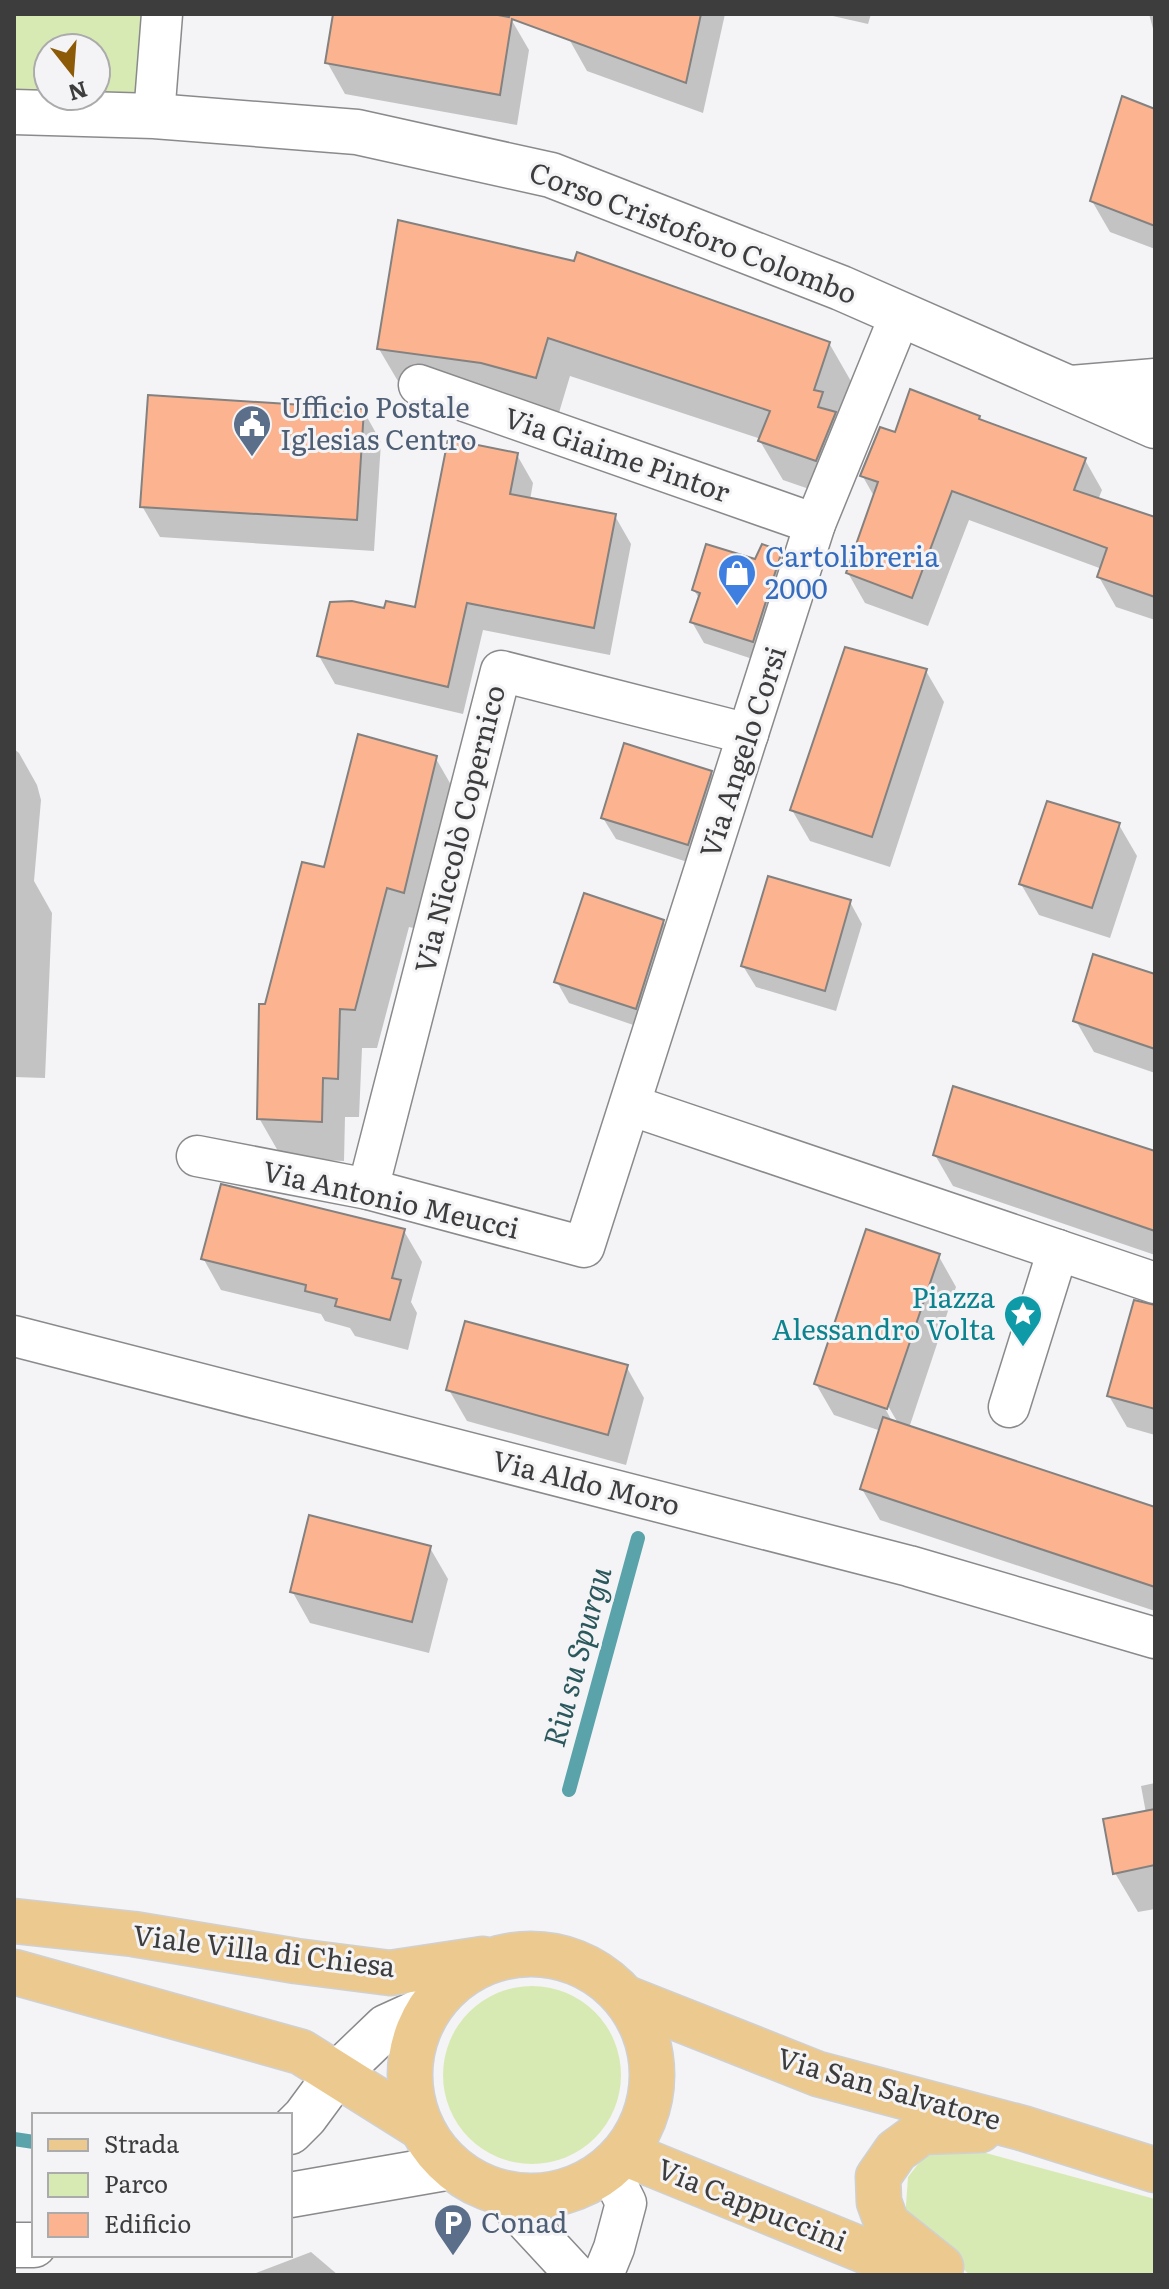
<svg xmlns="http://www.w3.org/2000/svg" width="1169" height="2289" viewBox="0 0 1169 2289" font-family="Literata,serif">
<rect width="100%" height="100%" fill="#f4f4f6"/>
<g fill="#d8eab3" fill-rule="evenodd">
<path d="M14,14h132l-6,89 -126,-2zM48,48h48v48h-48z"/>
<circle cx="532" cy="2075" r="89"/>
<path d="M932,2146l43,4 180,49v76h-185l-65,-56 3,-42z"/>
</g>
<g fill="#0003" fill-rule="evenodd">
<path d="M335,14h147l29,5 18,31 -12,75 -172,-31 -18,-32z"/>
<path d="M576,14h149l-22,99 -116,-42 -18,-32z"/>
<path d="M824,14h47l-3,10z"/>
<path d="M1149,14h6v22z"/>
<path d="M1155,111v138l-45,-17 -18,-31z"/>
<path d="M400,223l429,120 23,40 -14,116 -55,-19 -23,-39 1,-2 -191,-63 -12,40 -156,-28 -23,-39z"/>
<path d="M363,410l18,32 -7,109 -214,-14 -18,-31z"/>
<path d="M979,417l3,6 103,37 17,30 -4,10 57,19v101l-39,-13 -17,-30 3,-8 -133,-49 -41,106 -63,-23 -17,-30 27,-75 -13,-23 35,-41z"/>
<path d="M517,455l16,28 -3,17 85,16 16,28 -21,111 -127,-25 -20,84 -128,-30 -16,-28 67,-45 30,-1z"/>
<path d="M781,553l12,21 -28,89 -61,-20 -12,-21 8,-22 -6,-10 62,-29z"/>
<path d="M926,671l18,31 -54,165 -80,-26 -18,-31z"/>
<path d="M14,749l5,4 18,32 4,15 -7,81 18,32 -7,165 -31,-1z"/>
<path d="M435,757l23,40 -32,134 -17,-4 -32,121h-15l-3,69h-14l-1,44 -62,-3 -23,-40 8,-111 58,-138z"/>
<path d="M711,772l12,22 -23,72 -84,-27 -13,-21z"/>
<path d="M1119,825l18,31 -27,82 -71,-23 -18,-31z"/>
<path d="M850,902l12,22 -26,87 -80,-24 -13,-21z"/>
<path d="M663,921l12,22 -27,87 -79,-27 -12,-21z"/>
<path d="M1155,976v97l-61,-21 -18,-31z"/>
<path d="M1155,1154v101l-202,-69 -18,-31z"/>
<path d="M404,1231l18,31 -11,40 6,11 -9,37 -53,-14 -5,-8 -25,-7 -4,-7 -100,-24 -18,-32z"/>
<path d="M938,1255l18,32 -47,141 246,81v102l-275,-91 -18,-31 19,-58 -47,-16 -18,-31zM884,1399l14,24h-5l-12,-22z"/>
<path d="M1155,1332v103l-28,-8 -18,-31z"/>
<path d="M626,1366l18,32 -18,67 -159,-44 -18,-31z"/>
<path d="M430,1548l18,31 -19,74 -119,-30 -18,-32z"/>
<path d="M1155,1783v126l-17,3 -23,-39 31,-60 -5,-27z"/>
<path d="M311,2252l27,23h-87z"/>
</g>
<g fill="none" stroke-linecap="round" stroke-linejoin="round">
<g stroke="#5ba3aa" stroke-width="14">
<path d="M569,1790l69,-252"/>
<path d="M14,2139l20,3"/>
</g>
</g>
<g fill="#fbb48f" stroke="#848281" stroke-width="2">
<path d="M333,14h160l16,3 1,-3h191l-15,69 -174,-64 -12,76 -175,-32z"/>
<path d="M1122,96l33,13v117l-65,-25z"/>
<path d="M398,220l176,41 3,-9 253,90 -16,48 9,2 -5,15 18,5 -20,49 -58,-20 12,-30 -222,-73 -12,40 -55,-15 -104,-14z"/>
<path d="M910,389l70,27 -1,3 107,39 -12,32 81,27v80l-58,-20 10,-29 -155,-57 -40,107 -66,-25 32,-91 -18,-6 20,-49 15,5z"/>
<path d="M148,395l216,14 -7,111 -217,-13z"/>
<path d="M448,439l70,14 -8,41 106,20 -22,114 -127,-25 -19,84 -131,-31 13,-54 22,-1 32,7 2,-7 29,6z"/>
<path d="M706,544l49,15 7,-15 20,7 -29,91 -63,-20 10,-29 -8,-3z"/>
<path d="M845,647l82,22 -55,168 -82,-27z"/>
<path d="M358,734l79,22 -33,137 -17,-5 -32,122 -15,-1 -2,70 -15,-1 -1,44 -65,-3 2,-115h6l37,-142 22,5z"/>
<path d="M624,743l88,28 -24,74 -87,-27z"/>
<path d="M1047,801l73,22 -28,85 -73,-24z"/>
<path d="M768,876l83,24 -26,91 -84,-25z"/>
<path d="M584,893l80,27 -28,89 -82,-27z"/>
<path d="M1093,954l62,20v75l-82,-28z"/>
<path d="M953,1086l202,65v80l-222,-76z"/>
<path d="M221,1184l184,45 -13,49 9,2 -11,40 -55,-14 2,-7 -32,-8 1,-6 -105,-26z"/>
<path d="M866,1229l74,25 -53,155 -73,-25z"/>
<path d="M1134,1300l21,5v104l-48,-13z"/>
<path d="M465,1321l163,44 -20,70 -162,-45z"/>
<path d="M883,1417l272,90v80l-295,-98z"/>
<path d="M309,1515l122,31 -19,76 -122,-30z"/>
<path d="M1155,1809v56l-42,9 -10,-55z"/>
</g>
<g fill="none" stroke-linecap="round" stroke-linejoin="round">
<defs>
<g id="minor">
<path d="M154,116l8,-102"/>
<path d="M419,385l396,139"/>
<path d="M630,1105l525,178"/>
<path d="M197,1156l171,33 216,58 231,-723 86,-211"/>
<path d="M368,1189l133,-518 247,63"/>
<path d="M14,1336l895,230 246,72"/>
<path d="M1009,1407l49,-157"/>
<path d="M499,2192l77,83"/>
<path d="M603,2275l11,-27 12,-45 -17,-34"/>
</g>
<g id="tertiary">
<path d="M14,112l140,4 203,16 194,43 290,113 314,138"/>
<path d="M1071,388l84,-7"/>
<path d="M290,2132l15,-15 31,-42 50,-48 44,-20"/>
<path d="M290,2195l161,-28"/>
<path d="M14,2245h20"/>
</g>
<g id="primary">
<path d="M14,1921l119,13 163,27 94,12 93,-14"/>
<circle cx="531" cy="2075" r="121"/>
<path d="M14,1972l287,80 121,76"/>
<path d="M626,1998l192,76 204,54 133,42"/>
<path d="M624,2153l300,122"/>
<path d="M941,2267l-54,-43 -8,-22 -1,-25 18,-26 26,-19 58,-2"/>
</g>
</defs>
<use href="#minor" stroke="#8a8a8c" stroke-width="43"/>
<use href="#tertiary" stroke="#8a8a8c" stroke-width="47"/>
<use href="#primary" stroke="#d0d0d1" stroke-width="47"/>
<use href="#minor" stroke="#fff" stroke-width="40"/>
<use href="#tertiary" stroke="#fff" stroke-width="44"/>
<use href="#primary" stroke="#ecca8f" stroke-width="44"/>
</g>
<defs>
<symbol id="civic-pin" viewBox="-11 -11 22 30"><path d="M0 17L-7.5 6A9.5 9.5 0 1 1 7.5 6Z" fill="#5c6f8a" stroke="#f4f4f6"/><path d="M-.6-6.5H3V-4.5H.6V-3L4-1V1h2V6H-6V1h2V-1L-.6-3ZM-1.2 2.5V6h2.4V2.5Z" fill="#fff"/></symbol>
<symbol id="shop-pin" viewBox="-11 -11 22 30"><path d="M0 17L-7.5 6A9.5 9.5 0 1 1 7.5 6Z" fill="#3f7fe0" stroke="#f4f4f6"/><path d="M-5-2.5h2.3a2.7 3.5 0 0 1 5.4 0H5L5.5 6h-11ZM-1.5-2.5h3a1.5 2.3 0 0 0-3 0Z" fill="#fff"/></symbol>
<symbol id="sight-pin" viewBox="-11 -11 22 30"><path d="M0 17L-7.5 6A9.5 9.5 0 1 1 7.5 6Z" fill="#0f9aa8" stroke="#f4f4f6"/><path d="M0-6L1.8-2.2L6-1.7L2.9 1.2L3.7 5.4L0 3.3L-3.7 5.4L-2.9 1.2L-6-1.7L-1.8-2.2Z" fill="#fff"/></symbol>
<symbol id="parking-pin" viewBox="-11 -11 22 30"><path d="M0 17L-7.5 6A9.5 9.5 0 1 1 7.5 6Z" fill="#5c6f8a" stroke="#f4f4f6"/><path d="M-3.5-5.5H1a3.5 3.5 0 0 1 0 7H-1V5.5H-3.5ZM-1-3.4V-.6H.8a1.4 1.4 0 0 0 0-2.8Z" fill="#fff"/></symbol>
</defs>
<g fill-rule="evenodd">
<use href="#civic-pin" x="230" y="402" width="44" height="60"/>
<use href="#shop-pin" x="715" y="551" width="44" height="60"/>
<use href="#sight-pin" x="1001" y="1292" width="44" height="60"/>
<use href="#parking-pin" x="431" y="2201" width="44" height="60"/>
</g>
<g text-anchor="middle" stroke-width="6" stroke-linejoin="round" paint-order="stroke">
<g font-size="28" fill="#3d3d3e" stroke="#f4f4f6">
<text transform="translate(693 233) rotate(21)" y="10">Corso Cristoforo Colombo</text>
<text transform="translate(617 455) rotate(19)" y="10">Via Giaime Pintor</text>
<text transform="translate(743 752) rotate(-72)" y="10">Via Angelo Corsi</text>
<text transform="translate(460 829) rotate(-76)" y="10">Via Niccolò Copernico</text>
<text transform="translate(391 1200) rotate(13)" y="10">Via Antonio Meucci</text>
<text transform="translate(586 1483) rotate(14)" y="10">Via Aldo Moro</text>
<text transform="translate(264 1951) rotate(7)" y="10">Viale Villa di Chiesa</text>
<text transform="translate(889 2089) rotate(16)" y="10">Via San Salvatore</text>
<text transform="translate(752 2205) rotate(22)" y="10">Via Cappuccini</text>
</g>
<g font-size="28" fill="#4e5e75" stroke="#f4f4f6" text-anchor="start">
<text x="280" y="418">Ufficio Postale<tspan x="280" dy="32">Iglesias Centro</tspan></text>
<text x="481" y="2233">Conad</text>
</g>
<g font-size="28" fill="#366cbe" stroke="#f4f4f6" text-anchor="start">
<text x="765" y="567">Cartolibreria<tspan x="765" dy="32">2000</tspan></text>
</g>
<g font-size="28" fill="#0d838f" stroke="#f4f4f6" text-anchor="end">
<text x="995" y="1308">Piazza<tspan x="995" dy="32">Alessandro Volta</tspan></text>
</g>
<g font-size="30" font-style="italic" fill="#2a585c" stroke="#f4f4f6">
<text transform="translate(578 1657) rotate(-75)" y="10">Riu su Spurgu</text>
</g>
</g>
<rect width="1169" height="2289" fill="none" stroke="#3d3d3e" stroke-width="32"/>
<rect x="32" y="2113" width="260" height="144" fill="#f4f4f6" stroke="#ababac" stroke-width="2"/>
<rect x="48" y="2139" width="40" height="12" fill="#ecca8f" stroke="#ababac" stroke-width="2"/>
<text x="104" y="2153" font-size="24" fill="#3d3d3e">Strada</text>
<rect x="48" y="2173" width="40" height="24" fill="#d8eab3" stroke="#ababac" stroke-width="2"/>
<text x="104" y="2193" font-size="24" fill="#3d3d3e">Parco</text>
<rect x="48" y="2213" width="40" height="24" fill="#fbb48f" stroke="#ababac" stroke-width="2"/>
<text x="104" y="2233" font-size="24" fill="#3d3d3e">Edificio</text>
<g transform="translate(72 72) rotate(163)"><circle r="38" fill="#f4f4f6" stroke="#ababac" stroke-width="2"/>
<path d="M0-6L14 30L0 20L-14 30Z" fill="#8d5b07"/>
<text y="-12" font-size="22" font-weight="bold" text-anchor="middle" fill="#3d3d3e">N</text>
</g>
</svg>
